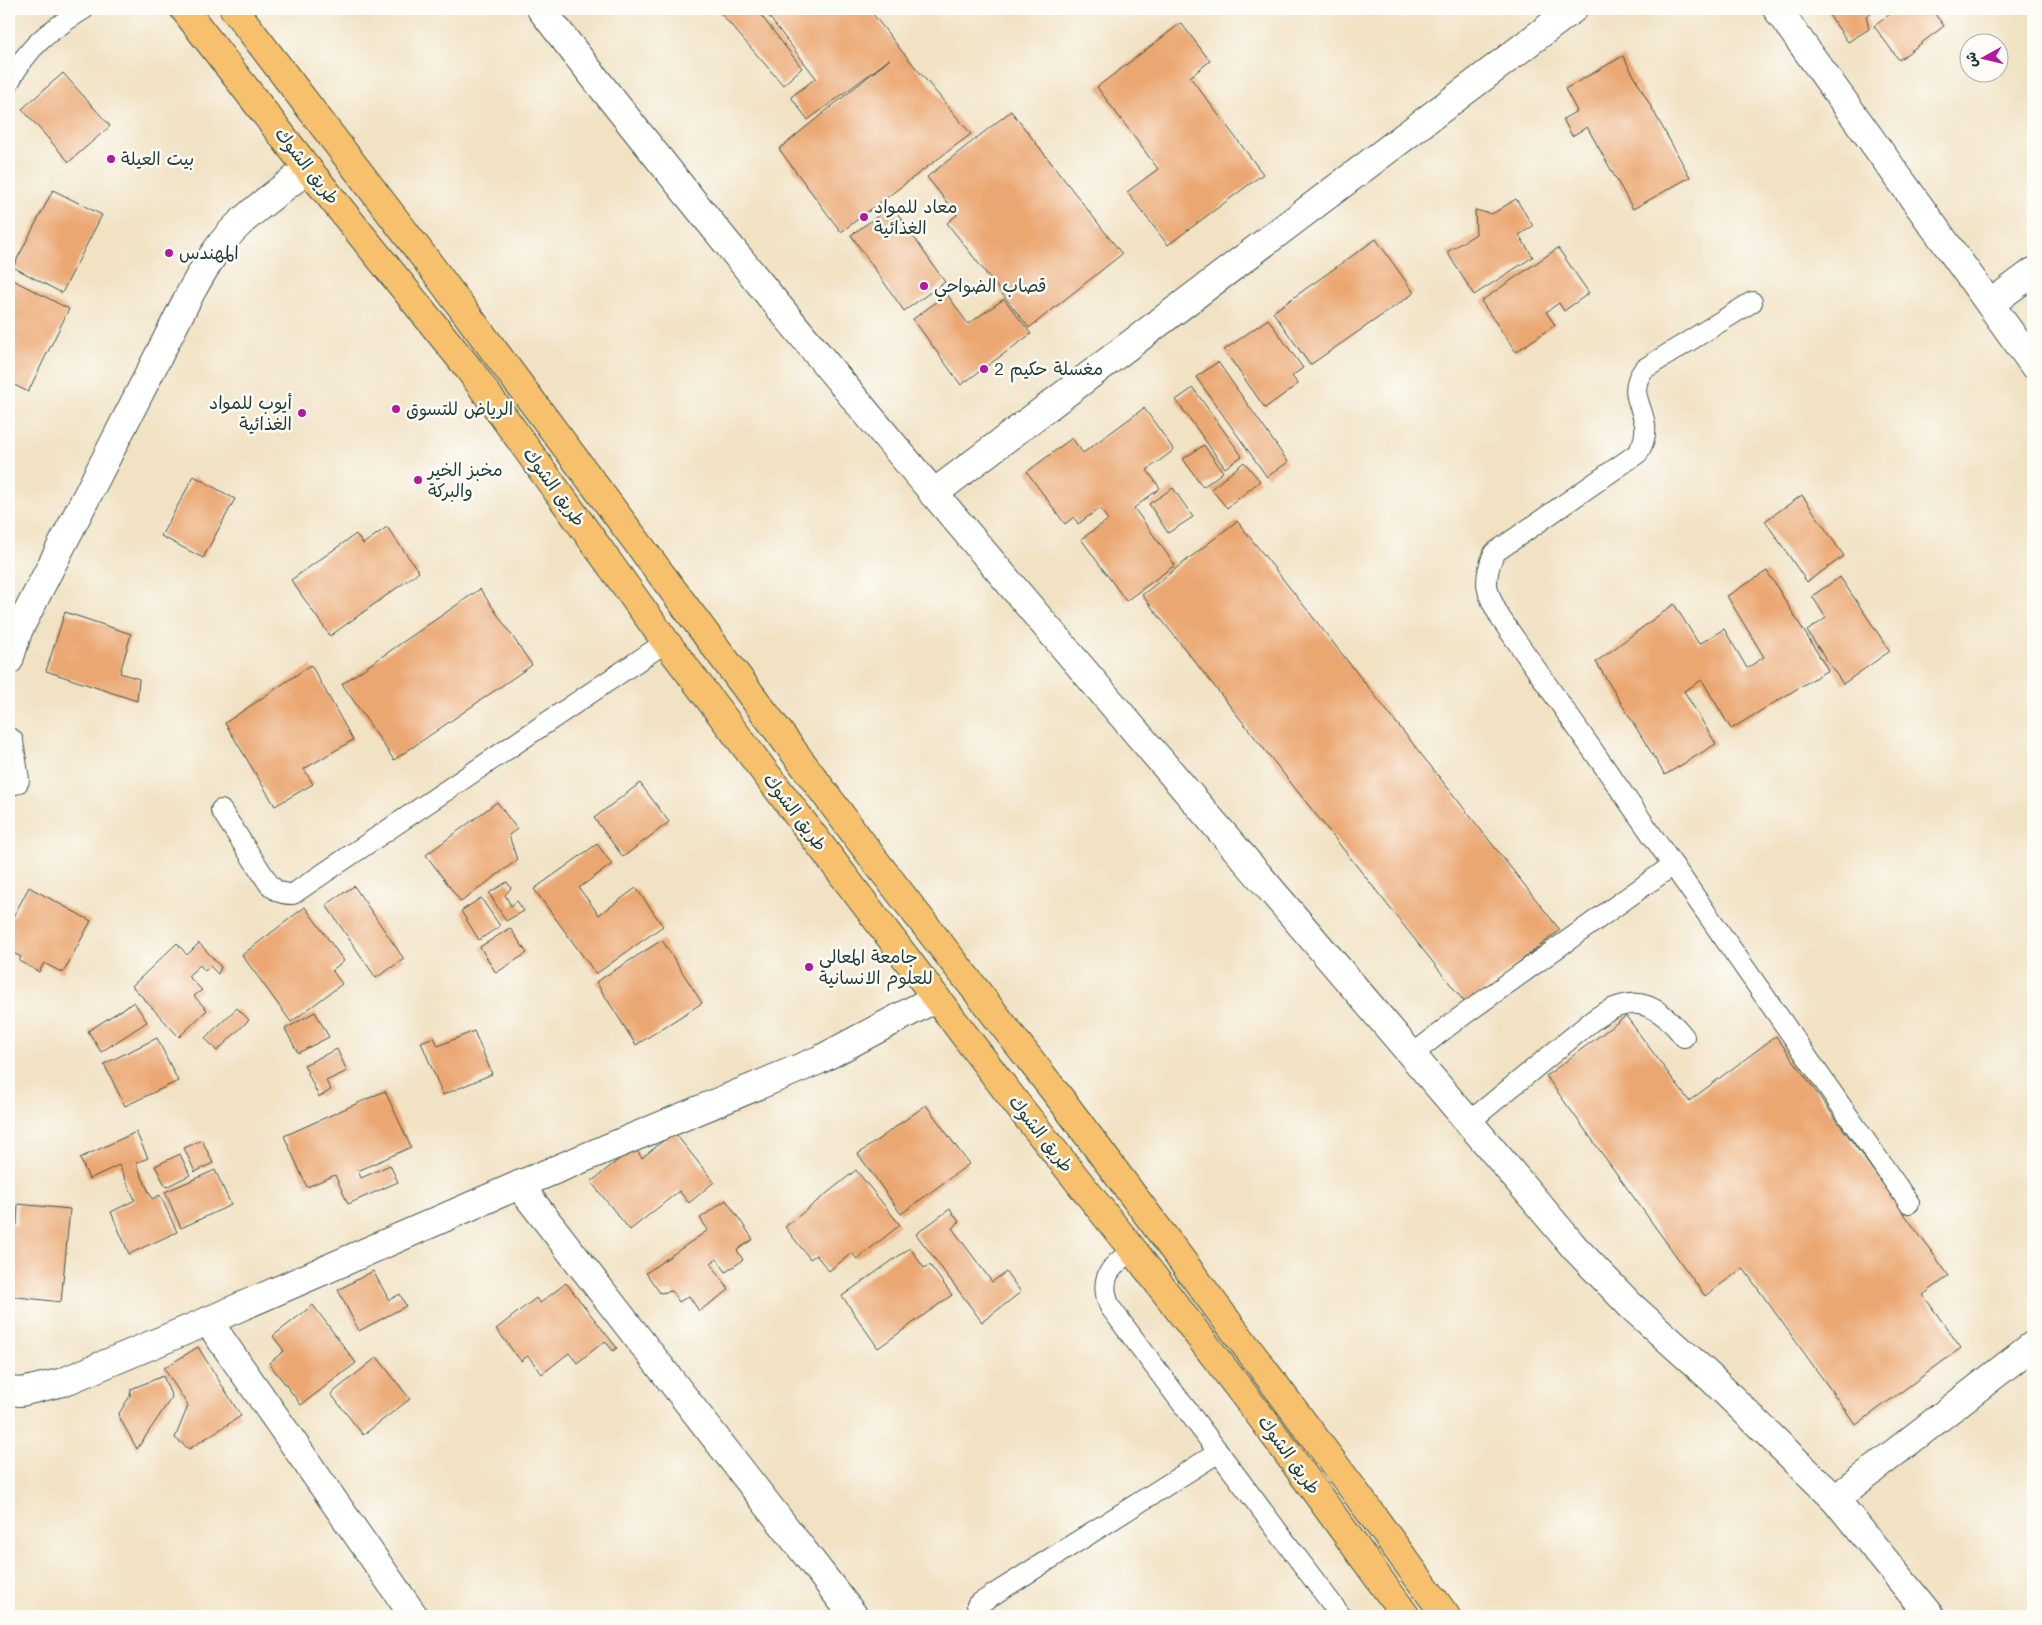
<svg xmlns="http://www.w3.org/2000/svg" width="2042" height="1625" viewBox="0 0 2042 1625" font-family="Mali,'Playpen Sans Arabic',sans-serif">
<rect width="100%" height="100%" fill="#fdfcf7"/>
<filter id="ink" filterUnits="userSpaceOnUse"><feTurbulence type="fractalNoise" baseFrequency=".02" numOctaves="2"/><feDisplacementMap in="SourceGraphic" scale="10" xChannelSelector="R" yChannelSelector="G"/><feConvolveMatrix kernelMatrix="1 2 1 2 8 2 1 2 1" color-interpolation-filters="sRGB"/></filter>
<filter id="wash" filterUnits="userSpaceOnUse"><feTurbulence type="fractalNoise" baseFrequency=".0096" numOctaves="4" result="noise"/><feDisplacementMap in="SourceGraphic" scale="20" xChannelSelector="R" yChannelSelector="G"/><feGaussianBlur stdDeviation="1.12" result="paint"/><feColorMatrix in="noise" values="0 0 0 0 0 0 0 0 0 0 0 0 0 0 0 0 0 1.4 0 .05"/><feComposite in="paint" operator="in"/></filter>
<g filter="url(#wash)">
<rect width="100%" height="100%" fill="#f1e2c4"/>
<g id="blocks">
<g fill="#eba772">
<path d="M717,9h39l46,59 -19,17z"/>
<path d="M763,9h106l32,41 70,84 -130,98 -62,-83 111,-90 -82,61 -17,-23 25,-19z"/>
<path d="M1825,9h52l-11,7 3,13 -21,13z"/>
<path d="M1897,9h34l13,17 -45,34 -25,-34z"/>
<path d="M1181,23l29,38 -20,16 73,97 -95,71 -41,-53 31,-23 -61,-82z"/>
<path d="M1623,56l67,121 -57,32 -46,-82 -15,9 -9,-17 14,-8 -12,-22z"/>
<path d="M63,73l47,53 -41,36 -47,-53z"/>
<path d="M1011,111l111,143 -93,74 -82,-105 10,-8 -30,-38z"/>
<path d="M53,190l49,25 -40,78 -49,-26z"/>
<path d="M1516,199l17,27 -14,9 14,22 -59,38 -27,-43 29,-18 -1,-24 17,4z"/>
<path d="M892,206l53,76 -41,29 -53,-76z"/>
<path d="M1376,239l38,54 -104,72 -37,-53z"/>
<path d="M1558,248l31,45 -25,18 -5,-8 -13,9 9,13 -39,27 -35,-51z"/>
<path d="M9,278l60,31 -41,83 -19,-10z"/>
<path d="M947,294l21,30 36,-25 27,35 -70,51 -48,-66z"/>
<path d="M1268,319l35,49 -11,8 6,8 -33,24 -41,-58z"/>
<path d="M1218,362l70,100 -21,15 -71,-100z"/>
<path d="M1193,388l49,68 -17,12 -49,-68z"/>
<path d="M1144,408l30,42 -27,20 13,18 -26,20 41,57 -49,36 -45,-62 27,-19 -8,-12 -22,16 -4,-7 -9,7 -38,-52 45,-34 11,15z"/>
<path d="M1204,445l19,27 -20,15 -20,-28z"/>
<path d="M1244,462l16,19 -33,27 -16,-19z"/>
<path d="M194,476l41,23 -32,59 -42,-22z"/>
<path d="M1173,488l20,29 -25,16 -19,-29z"/>
<path d="M1802,495l42,61 -37,26 -42,-61z"/>
<path d="M1237,521l323,409 -94,74 -324,-409z"/>
<path d="M387,527l32,45 -89,64 -39,-56 65,-46 7,10z"/>
<path d="M1767,571l61,99 -97,59 -29,-49 -18,11 32,53 -51,31 -69,-113 78,-58 25,40 25,-15 23,39 17,-11 -37,-61z"/>
<path d="M1840,577l50,74 -47,33 -36,-53 19,-13 -14,-22z"/>
<path d="M480,589l52,76 -138,95 -52,-76z"/>
<path d="M65,612l66,22 -11,39 19,6 -2,22 -91,-30z"/>
<path d="M311,665l42,75 -49,29 9,15 -38,22 -50,-83z"/>
<path d="M640,783l29,39 -46,35 -29,-39z"/>
<path d="M497,802l20,27 -8,6 8,25 -56,42 -35,-47z"/>
<path d="M597,844l15,20 -33,24 20,27 37,-27 27,38 -67,48 -62,-85z"/>
<path d="M507,882l4,6 -6,7 6,11 6,-5 7,10 -18,10 -17,-28z"/>
<path d="M354,886l50,73 -28,19 -50,-73z"/>
<path d="M29,887l62,34 -28,52 -19,-10 -5,9 -20,-11 2,-4 -12,-6v-26z"/>
<path d="M481,898l19,28 -21,14 -18,-29z"/>
<path d="M305,907l39,54 -12,9 10,14 -51,38 -49,-67z"/>
<path d="M510,928l17,25 -31,20 -16,-26z"/>
<path d="M662,940l40,63 -66,42 -40,-63z"/>
<path d="M177,943l10,12 12,-12 22,24 -3,7 -8,-8 -5,5 -5,-6 -12,11 14,14 -8,6 13,14 -28,27 -47,-51z"/>
<path d="M134,1002l13,20 -46,30 -13,-21z"/>
<path d="M237,1008l12,12 -32,31 -12,-13z"/>
<path d="M315,1012l14,25 -31,16 -13,-24z"/>
<path d="M1626,1016l63,85 87,-65 173,240 -26,19 38,53 -105,77 -113,-157 -38,28 -159,-220z"/>
<path d="M474,1031l18,43 -49,21 -22,-53 13,-5 4,9z"/>
<path d="M157,1038l21,43 -53,25 -21,-42z"/>
<path d="M337,1049l10,22 -21,10 5,9 -12,7 -15,-32z"/>
<path d="M385,1091l26,56 -53,24 3,7 29,-13 8,17 -50,22 -13,-29 -28,12 -23,-51z"/>
<path d="M926,1105l43,59 -68,50 -43,-60z"/>
<path d="M136,1132l12,26 -12,5 16,36 8,-4 17,37 -48,22 -18,-42 24,-12 -16,-35 -30,14 -9,-21z"/>
<path d="M674,1132l40,50 -25,21 -10,-12 -49,39 -39,-48 43,-35 8,11z"/>
<path d="M202,1140l11,23 -18,9 -11,-24z"/>
<path d="M180,1154l10,21 -24,12 -11,-21z"/>
<path d="M215,1170l16,35 -50,23 -16,-36z"/>
<path d="M856,1170l44,55 -43,34 -5,-6 -23,18 -13,-16 -6,4 -25,-32z"/>
<path d="M726,1200l27,39 -16,11 6,10 -17,12 -9,-13 -6,4 18,27 -30,21 -10,-15 -10,6 -7,-11 -12,2 -14,-20 62,-43 -8,-12z"/>
<path d="M18,1204l52,5 -9,93 -52,-6v-71h8z"/>
<path d="M950,1209l9,13 -7,6 40,54 14,-10 15,20 -39,30 -66,-88z"/>
<path d="M910,1248l14,20 6,-3 22,30 -74,53 -36,-52z"/>
<path d="M373,1271l16,29 11,-6 6,12 -47,25 -21,-41z"/>
<path d="M566,1283l51,65 -4,3 -8,-10 -28,22 -8,-10 -27,21 -14,-18 -7,5 -25,-32 40,-31 4,5z"/>
<path d="M313,1305l43,58 -55,42 -32,-42 15,-12 -11,-15z"/>
<path d="M198,1347l43,69 -52,33 -14,-11 13,-32 -24,-38z"/>
<path d="M377,1357l33,42 -47,36 -32,-41z"/>
<path d="M163,1376l9,21 -35,52 -19,-34 12,-19 1,-7z"/>
</g>
</g>
</g>
<g filter="url(#ink)">
<use href="#blocks" fill-opacity="0" stroke="#3e564a" stroke-width="1"/>
<g fill="none" stroke-linecap="round" stroke-linejoin="round">
<defs>
<g id="service">
<path d="M9,82c20,-37 40,-51 75,-73"/>
<path d="M1752,302l-108,67c-24,32 17,46 -6,84l-144,100c-12,30 -8,39 7,66l408,584"/>
<path d="M221,810l48,74c8,8 13,10 24,10l373,-252"/>
<path d="M1412,1055l39,-31 222,-159"/>
<path d="M1469,1122l123,-101c39,-29 64,-20 92,16"/>
<path d="M1133,1250c-23,17 -35,28 -23,57l231,309"/>
<path d="M977,1605l242,-153"/>
</g>
<g id="minor">
<path d="M541,9c330,426 689,827 1034,1239l56,58 79,71 125,122 95,117"/>
<path d="M1777,9l256,355"/>
<path d="M1990,304l43,-32"/>
<path d="M933,494l640,-485"/>
<path d="M9,660l9,-29 174,-341c13,-23 27,-47 47,-66 21,-20 46,-37 69,-55"/>
<path d="M9,742l6,38"/>
<path d="M519,1185l335,431"/>
<path d="M208,1321l206,295"/>
<path d="M9,1391l12,1 42,-10 145,-61 311,-136 300,-125 117,-62"/>
<path d="M1835,1499l198,-154"/>
</g>
<g id="primary">
<path d="M184,9l124,160 161,200 197,273 350,461 117,147 131,171 142,195"/>
<path d="M234,9l196,256 446,597 187,240 287,383 96,131"/>
</g>
</defs>
<use href="#service" stroke="#3e564a" stroke-width="22"/>
<use href="#minor" stroke="#3e564a" stroke-width="30"/>
<use href="#primary" stroke="#3e564a" stroke-width="30"/>
<use href="#service" stroke="#fff" stroke-width="20"/>
<use href="#minor" stroke="#fff" stroke-width="28"/>
<use href="#primary" stroke="#f7c06c" stroke-width="28"/>
</g>
</g>
<g fill="#b5179e" stroke="#fdfcf7" stroke-width="2">
<circle cx="111" cy="159" r="5"/>
<circle cx="864" cy="217" r="5"/>
<circle cx="169" cy="253" r="5"/>
<circle cx="924" cy="286" r="5"/>
<circle cx="984" cy="369" r="5"/>
<circle cx="396" cy="409" r="5"/>
<circle cx="302" cy="413" r="5"/>
<circle cx="418" cy="480" r="5"/>
<circle cx="809" cy="967" r="5"/>
</g>
<g text-anchor="middle" stroke-width="5" stroke-linejoin="round" paint-order="stroke">
<g font-size="18" fill="#1f3d34" stroke="#fdfcf7" text-anchor="start">
<text x="121" y="165">بيت العيلة</text>
<text x="874" y="213">معاد للمواد<tspan x="874" dy="21">الغذائية</tspan></text>
<text x="179" y="259">المهندس</text>
<text x="934" y="292">قصاب الضواحي</text>
<text x="994" y="375">مغسلة حكيم 2</text>
<text x="292" y="409" text-anchor="end">أيوب للمواد<tspan x="292" dy="21">الغذائية</tspan></text>
<text x="406" y="415">الرياض للتسوق</text>
<text x="428" y="476">مخبز الخير<tspan x="428" dy="21">والبركة</tspan></text>
<text x="819" y="963">جامعة المعالي<tspan x="819" dy="21">للعلوم الانسانية</tspan></text>
</g>
<g font-size="18" fill="#1f3d34" stroke="#fdfcf7">
<text transform="translate(307 166) rotate(52)" y="6">طريق الشوك</text>
<text transform="translate(554 487) rotate(54)" y="6">طريق الشوك</text>
<text transform="translate(795 812) rotate(53)" y="6">طريق الشوك</text>
<text transform="translate(1041 1134) rotate(52)" y="6">طريق الشوك</text>
<text transform="translate(1289 1455) rotate(54)" y="6">طريق الشوك</text>
</g>
</g>
<rect width="2042" height="1625" fill="none" stroke="#fdfcf7" stroke-width="30"/>
<g transform="translate(1984 58) rotate(262)"><circle r="24" fill="#fdfcf7" stroke="#a4b0a9"/>
<path d="M0-4L9 19L0 12L-9 19Z" fill="#b5179e"/>
<text y="-8" font-size="14" font-weight="bold" text-anchor="middle" fill="#1f3d34">ش</text>
</g>
</svg>
